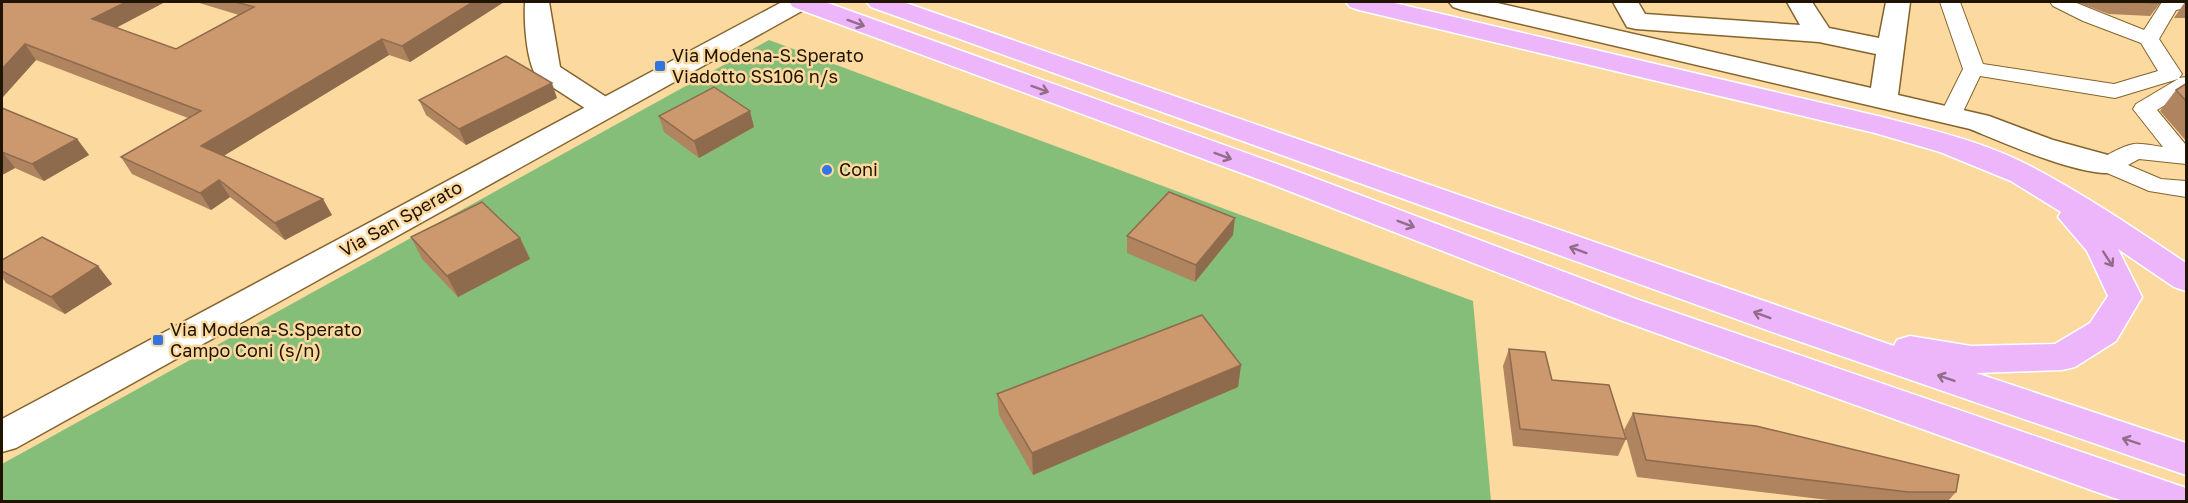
<svg xmlns="http://www.w3.org/2000/svg" width="2188" height="503" viewBox="0 0 2188 503" font-family="'Golos Text',sans-serif">
<rect width="100%" height="100%" fill="#fcd99f"/>
<path fill="#84be78" d="M769,40l704,261 18,200 -1489,1v-38z"/>
<g fill="none" stroke-linecap="round" stroke-linejoin="round">
<defs>
<path id="lane" d="M1940,2h20l23,62 131,20 44,-13 -17,-28 -58,-22 -30,-15 -3,-4h24l70,28 18,-28h24v6l-10,2 -17,29 23,35 -3,4 7,-1v15l-29,18 29,35v19l-47,-5 -11,6 33,14 25,2v16l-37,-6 -49,-21 -4,-5c6,-9 27,-19 38,-21 9,-1 20,2 29,3l-30,-38 3,-5 42,-25 -63,19 -135,-22 -21,44 -8,2 -8,-2 -3,-5 23,-46z"/>
<g id="street">
<path d="M525,2h24l11,65 54,35 4,6 -4,6 -10,3 -10,-3 -57,-37c-11,-16 -13,-56 -12,-75z"/>
<path d="M1449,2h44l378,86 5,-34 -57,-12 -183,-13 -9,-2 -14,-25h25l7,12 155,11 -13,-23h25l17,26 50,10 7,-36h24l-12,93 91,21 64,24 66,18 4,7 -4,7c-33,8 -117,-30 -149,-43l-508,-119 -9,-3z"/>
</g>
<path id="secondary" d="M782,2h31l-4,5 -793,441 -14,4v-33z"/>
<g id="highway">
<path d="M789,2h36l463,166 348,131 550,189v14h-60l-32,-11 -482,-174 -346,-135 -473,-175z"/>
<path d="M867,2h36l991,344 3,-6 13,-4 61,10 84,-2 35,-21 18,-27 -21,-45 -29,-34 3,-5 -50,-31 -71,-29 -65,-19 -516,-123 -9,-3 -4,-5h44l492,115c51,13 106,26 152,51 53,28 103,62 152,95v28l-12,-4 -56,-38 24,48 -26,44 -41,26 -13,3 -86,3 210,70v32l-405,-140 -910,-328z"/>
</g>
</defs>
<use href="#lane" stroke="#84642c" stroke-width="2"/>
<use href="#street" stroke="#84642c" stroke-width="3"/>
<use href="#secondary" stroke="#84642c" stroke-width="3"/>
<use href="#highway" stroke="#fff" stroke-width="3"/>
<use href="#lane" fill="#fff" fill-rule="evenodd"/>
<use href="#street" fill="#fff" fill-rule="evenodd"/>
<use href="#secondary" fill="#fff" fill-rule="evenodd"/>
<use href="#highway" fill="#edb5fa" fill-rule="evenodd"/>
</g>
<g fill="#af845f">
<path d="M2,2h163l-49,26 60,21 63,-34 -43,-13h308l-94,60 -21,-7 -166,101 109,59 -47,25 -55,-43 -19,13 -79,-36 -11,-17 67,-39 -152,-58 -34,38z"/>
<path d="M2076,2h85l-11,14 -41,-2z"/>
<path d="M2185,2h2v16h-13z"/>
<path d="M2187,83v59l-27,-31 16,-21z"/>
<path d="M557,98l-91,47 -40,-30 -7,-15z"/>
<path d="M2,108l75,31 12,16 -45,26 -29,-13 -13,7z"/>
<path d="M659,116l95,11 -55,31 -35,-26z"/>
<path d="M1233,235l-38,47 -68,-29v-17z"/>
<path d="M411,237l109,1 10,21 -72,38 -36,-38z"/>
<path d="M2,260l96,6 14,18 -47,30 -59,-31 -4,-6z"/>
<path d="M1509,349l43,31 74,59 -8,17 -105,-10 -10,-80z"/>
<path d="M1241,365l-3,22 -205,88 -34,-60 -2,-21z"/>
<path d="M1633,413l323,79 -8,9h-111l-200,-24 -13,-47z"/>
</g>
<g fill="#8f6b4e">
<path d="M126,2h39l-63,33 -10,-16z"/>
<path d="M473,2h31l-94,60 -8,-16z"/>
<path d="M382,39l7,16 -177,108 -11,-17z"/>
<path d="M25,44l11,16 -34,38v-29z"/>
<path d="M552,83l5,15 -91,47 -7,-16z"/>
<path d="M750,111l4,16 -55,31 -5,-17z"/>
<path d="M77,139l12,16 -45,26 -12,-17z"/>
<path d="M2,151l13,17 -13,7z"/>
<path d="M219,180l11,17 -19,13 -11,-17z"/>
<path d="M323,199l9,16 -47,25 -10,-17z"/>
<path d="M1235,218l-2,17 -38,47 1,-17z"/>
<path d="M520,238l10,21 -72,38 -11,-21z"/>
<path d="M98,266l14,18 -47,30 -14,-17z"/>
<path d="M1241,365l-3,22 -205,88 -1,-22z"/>
</g>
<g fill="#cc996f" stroke="#8f6b4e" stroke-width="1.5">
<path d="M2,2h124l-34,17 84,30 78,-42 -18,-5h237l-71,44 -20,-7 -181,107 122,53 -48,24 -56,-43 -19,13 -79,-36 80,-46 -176,-67 -23,25z"/>
<path d="M2137,2h23l-1,1z"/>
<path d="M506,56l46,27 -93,46 -40,-29z"/>
<path d="M2187,83v19l-11,-12z"/>
<path d="M714,87l36,24 -56,30 -35,-25z"/>
<path d="M2,108l75,31 -45,25 -30,-12z"/>
<path d="M1169,192l66,26 -39,47 -69,-29z"/>
<path d="M482,202l38,36 -73,38 -36,-39z"/>
<path d="M42,237l56,29 -47,31 -49,-26v-11z"/>
<path d="M1202,315l39,50 -209,88 -35,-59z"/>
<path d="M1509,349l36,3 7,28 57,5 17,54 -106,-10z"/>
<path d="M1633,413l123,13 203,49 -3,17h-48l-262,-32z"/>
</g>
<defs><path id="oneway-shaft" d="M-6 0H5M1.5-3L5.5 0L1.5 3" fill="none" stroke-width="1.6" stroke-linecap="round" stroke-linejoin="round" transform="scale(1.5)"/></defs>
<g stroke="#916d8a">
<use href="#oneway-shaft" transform="translate(856 23) rotate(20)"/>
<use href="#oneway-shaft" transform="translate(1040 89) rotate(20)"/>
<use href="#oneway-shaft" transform="translate(1223 156) rotate(20)"/>
<use href="#oneway-shaft" transform="translate(1406 224) rotate(21)"/>
<use href="#oneway-shaft" transform="translate(1578 250) rotate(-160)"/>
<use href="#oneway-shaft" transform="translate(2108 259) rotate(57)"/>
<use href="#oneway-shaft" transform="translate(1762 315) rotate(-160)"/>
<use href="#oneway-shaft" transform="translate(1946 378) rotate(-161)"/>
<use href="#oneway-shaft" transform="translate(2131 441) rotate(-162)"/>
</g>
<g fill="#3274e1" stroke="#fcd99f" stroke-width="2">
<rect x="654" y="60" width="12" height="12" rx="3"/>
<circle cx="827" cy="170" r="6"/>
<rect x="152" y="334" width="12" height="12" rx="3"/>
</g>
<g text-anchor="middle" stroke-width="5" stroke-linejoin="round" paint-order="stroke">
<g font-size="18" fill="#201400" stroke="#fcd99f" text-anchor="start">
<text x="672" y="62">Via Modena-S.Sperato<tspan x="672" dy="21">Viadotto SS106 n/s</tspan></text>
<text x="839" y="176">Coni</text>
<text x="170" y="336">Via Modena-S.Sperato<tspan x="170" dy="21">Campo Coni (s/n)</tspan></text>
</g>
<g font-size="18" fill="#201400" stroke="#fcd99f">
<text transform="translate(401 219) rotate(-29)" y="6">Via San Sperato</text>
</g>
</g>
<rect width="2188" height="503" fill="none" stroke="#201400" stroke-width="6"/>
</svg>
